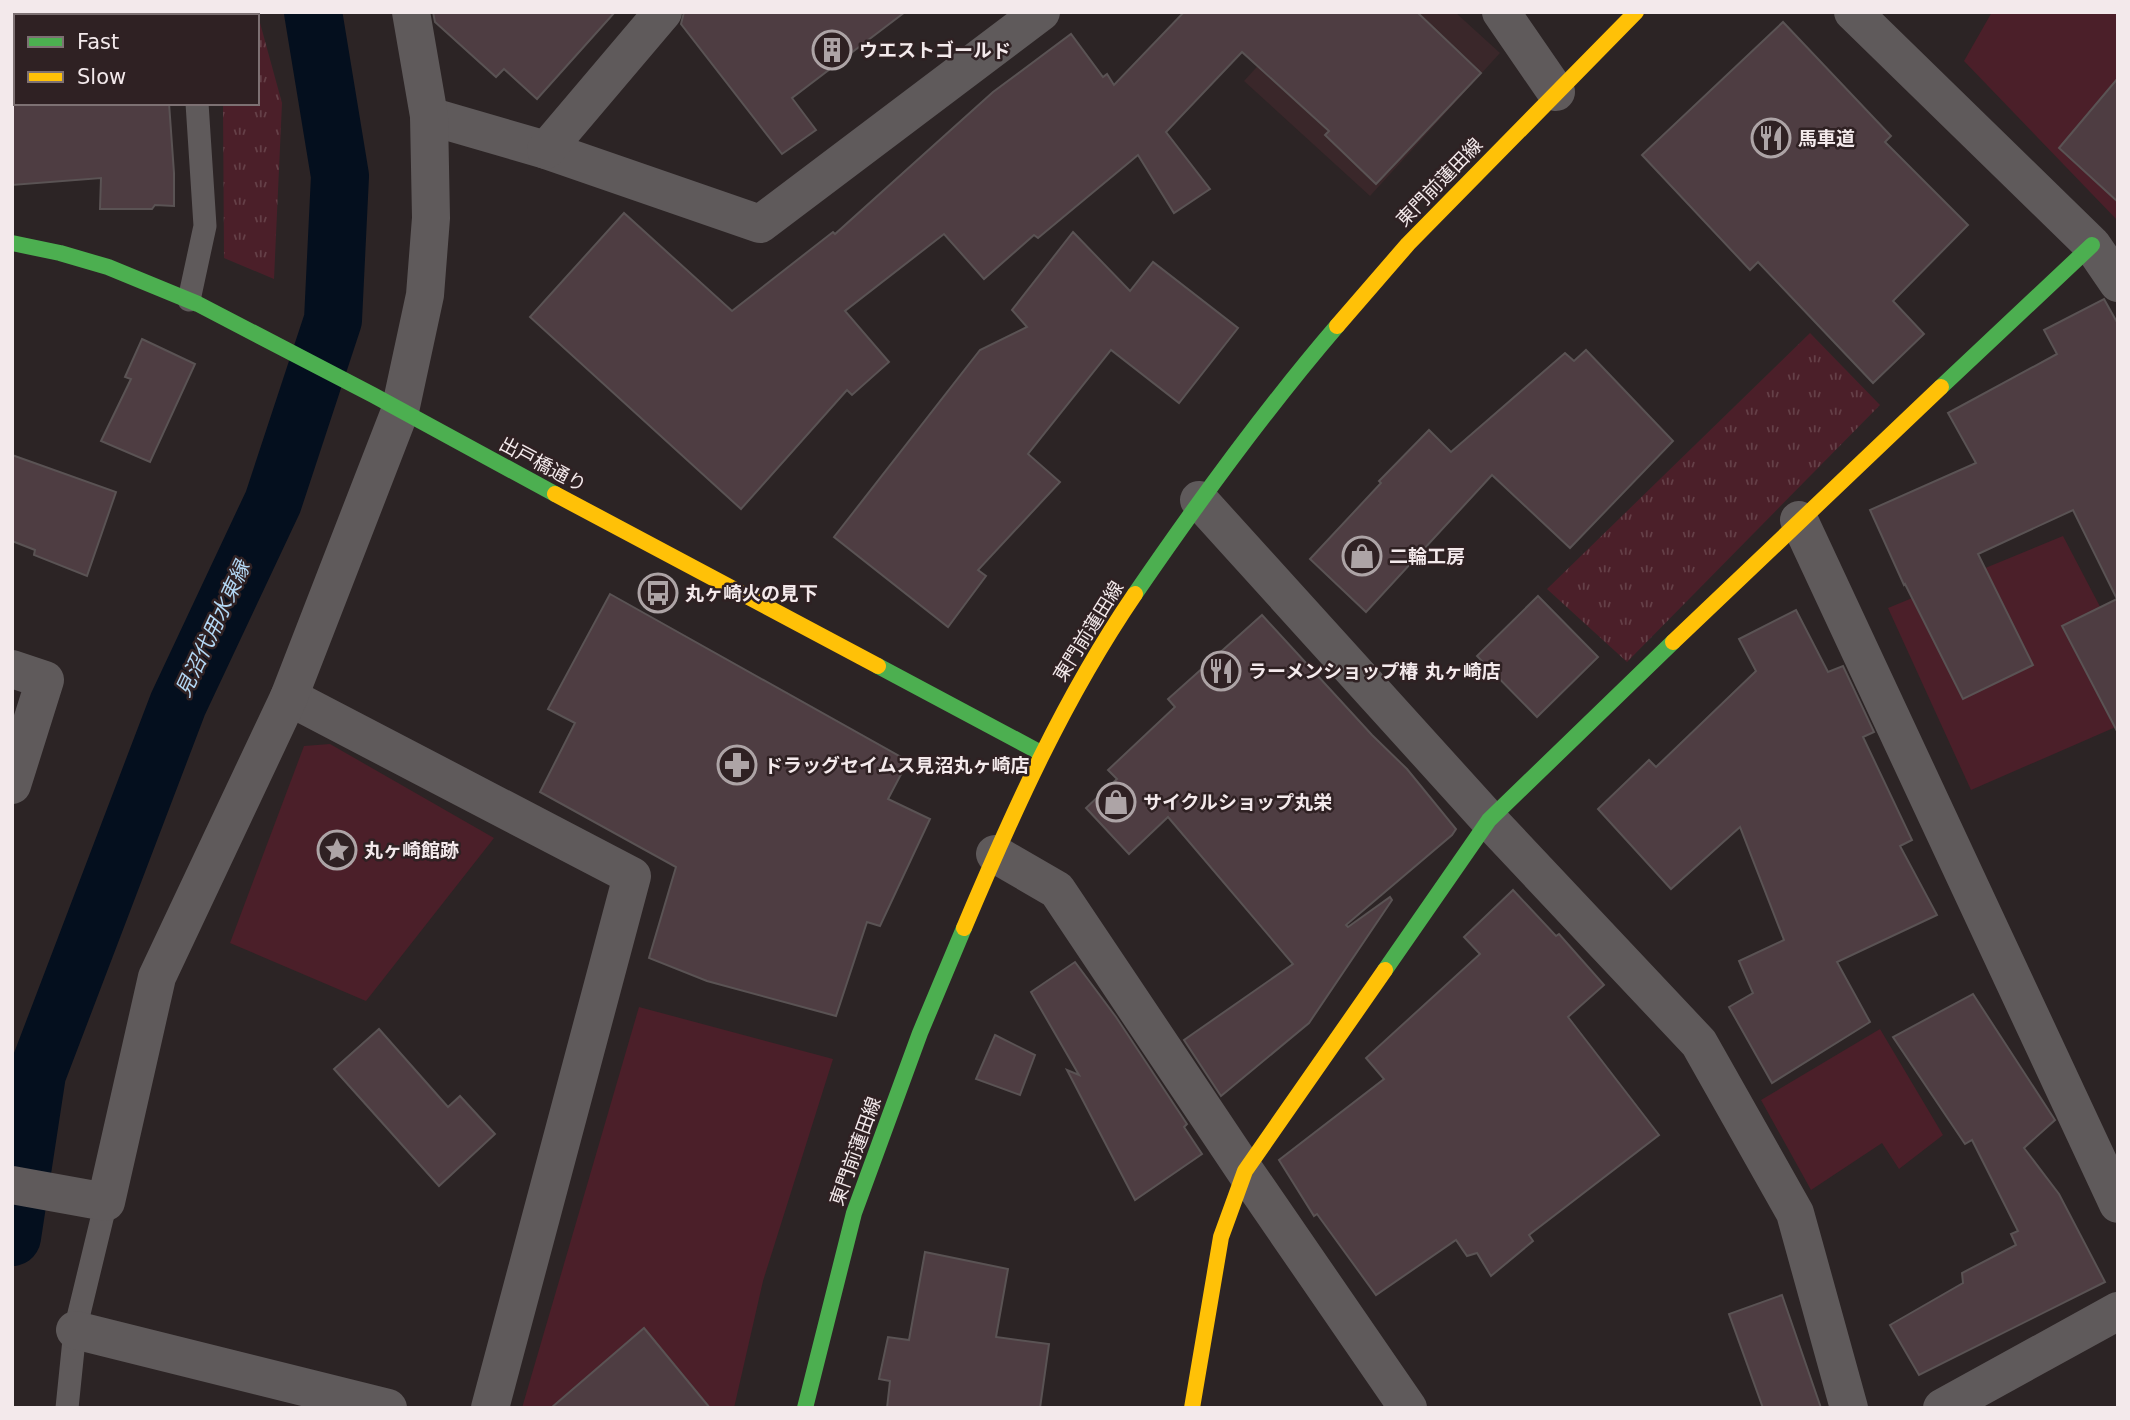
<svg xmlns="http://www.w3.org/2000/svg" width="2130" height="1420" viewBox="0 0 2130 1420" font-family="'DejaVu Sans','Noto Sans JP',sans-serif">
<defs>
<pattern id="grass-tufts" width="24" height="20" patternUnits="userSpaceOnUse" patternTransform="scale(1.75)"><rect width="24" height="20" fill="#4b1f29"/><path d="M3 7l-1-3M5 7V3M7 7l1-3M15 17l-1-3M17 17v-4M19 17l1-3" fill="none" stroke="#654048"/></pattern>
</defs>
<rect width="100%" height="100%" fill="#2c2425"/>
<path fill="#3a272a" d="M1307,12h148l45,41 -130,143 -126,-115z"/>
<g fill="url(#grass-tufts)">
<path d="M222,12h35l25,91 -8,176 -50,-21 -1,-155h34v-87h-35z"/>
<path d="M1810,333l70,72 -253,257 -80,-73z"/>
</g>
<g fill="#4b1f29">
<path d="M1992,12h126v209l-154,-160z"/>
<path d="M12,13l7,3h-3v66h-4z"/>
<path d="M2063,536l55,105v85l-147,64 -83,-182z"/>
<path d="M330,744l164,94 -128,163 -136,-58 74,-197z"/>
<path d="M639,1007l194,52 -70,222 -29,127h-212z"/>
<path d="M1880,1029l63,106 -44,34 -17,-26 -71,47 -50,-90z"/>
</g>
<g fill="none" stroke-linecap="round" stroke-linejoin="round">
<path stroke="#040f1e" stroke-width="58" d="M12,1237l25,-163 141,-370 95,-202 60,-182 7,-144 -27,-164"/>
</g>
<g fill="#4e3d42" stroke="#5a5354" stroke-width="2">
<path d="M433,12h182l-78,87 -33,-30 -8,8 -61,-55z"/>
<path d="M684,12h221l-113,86 24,32 -34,24 -101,-130z"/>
<path d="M1184,12h233l64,61 -105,111 -51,-49 4,-4 -87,-79 -76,80 44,57 -36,24 -36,-58 -100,83 -4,-3 -50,44 -40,-45 -99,77 44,51 -37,33 -5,-5 -106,119 -211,-192 94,-104 108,98 101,-79 2,2 158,-142 78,-58 32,43 4,-3 7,11z"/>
<path d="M1783,22l108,114 -6,6 83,83 -75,76 31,33 -51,49 -115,-121 -8,8 -108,-115z"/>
<path d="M2118,78v124l-59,-54z"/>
<path d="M12,103h157l5,70v33l-19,-1 -3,4h-52l1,-31 -89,7z"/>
<path d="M1073,232l57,59 23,-29 85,66 -59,75 -68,-53 -83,104 32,28 -82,88 8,6 -38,51 -114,-90 146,-187 47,-23 -15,-17z"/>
<path d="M2104,299l14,25v409l-56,-107 55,-27 -44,-89 -95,44 55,111 -70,34 -58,-115 -1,1 -34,-75 106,-47 -28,-50 109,-59 -13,-24z"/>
<path d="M142,339l53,25 -45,98 -49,-21 30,-62 -6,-2z"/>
<path d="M1586,350l87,91 -103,107 -78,-73 -126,137 -56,-53 71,-76 -2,-2 50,-51 22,22 114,-99 9,8z"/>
<path d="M12,455l104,37 -29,84 -53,-21 1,-5 -23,-9z"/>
<path d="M610,594l298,167 -20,38 42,20 -50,107 -13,-4 -31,94 -129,-35 -58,-23 27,-91 -136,-75 35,-69 -27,-14z"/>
<path d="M1538,596l60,61 -61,60 -60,-61z"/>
<path d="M1796,610l32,62 15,-6 31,66 -11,5 49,103 -12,6 37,69 -100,47 33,60 -98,61 -43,-76 24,-14 -14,-32 45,-21 -44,-113 -69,62 -73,-80 51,-49 7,7 100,-96 -17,-32z"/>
<path d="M1262,615l110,120 35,34 49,60 -4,6 -106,90 2,2 42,-30 2,3 -83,123 -88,73 -37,-56 109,-76 -125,-147 -39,37 -43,-46 31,-29 -9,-9 67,-63 -7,-8z"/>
<path d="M1513,890l43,46 3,-2 45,51 -36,32 91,118 -130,100 4,6 -42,35 -14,-23 -10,3 -11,-16 -80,55 -59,-81 -3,2 -35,-56 105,-81 -18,-21 114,-104 -16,-17z"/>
<path d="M1075,962l41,55 71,107 -3,3 18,27 -67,46 -68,-130 12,5 -48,-83z"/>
<path d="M1973,994l82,126 -31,28 35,46 46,88 -186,93 -29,-50 73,-42 -1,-10 54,-28 -5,-11 7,-3 -46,-91 -7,4 -72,-107z"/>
<path d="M379,1029l69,78 12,-11 35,38 -56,52 -105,-117z"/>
<path d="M995,1035l40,20 -15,40 -44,-16z"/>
<path d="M925,1252l83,17 -12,68 53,7 -9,64h-153l3,-27 -11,-2 9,-42 21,3z"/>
<path d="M1782,1295l39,113h-58l-34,-94z"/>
<path d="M644,1328l66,80h-159z"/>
</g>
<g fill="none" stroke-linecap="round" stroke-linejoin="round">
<g stroke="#5f5a5b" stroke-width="23">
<path d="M192,12v4"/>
<path d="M189,300l16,-74 -8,-123"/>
<path d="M67,1408l8,-78 31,-128"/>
</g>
<g stroke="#5f5a5b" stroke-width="38">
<path d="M1501,12l55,80"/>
<path d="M1853,12l239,233 26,38"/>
<path d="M429,116l117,34 214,74 281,-212"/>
<path d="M546,150l117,-138"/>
<path d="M1199,500l290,320 210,223 96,170 54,195"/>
<path d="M1799,520l319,684"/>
<path d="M12,669l33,11 -33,105"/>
<path d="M289,697l343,179 -142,532"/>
<path d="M995,854l62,36 188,281 163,237"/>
<path d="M12,1185l94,17 51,-225 132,-280 111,-286 25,-116 6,-77 -2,-102 -18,-104"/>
<path d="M75,1330l313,78"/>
<path d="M1942,1408l176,-97"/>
</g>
<g stroke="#4caf50" stroke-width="16">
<path d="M12,243l48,10 48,14 90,37 175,91 182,99"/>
<path d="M1941,387l151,-142"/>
<path d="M1135,594c63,-92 129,-183 202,-268"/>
<path d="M878,666l163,87"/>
<path d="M1385,970l104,-150 184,-178"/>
<path d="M805,1408l49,-195 66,-180 44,-105"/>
</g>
<g stroke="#ffc107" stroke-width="16">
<path d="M1337,326l71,-82 228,-232"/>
<path d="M555,494l323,172"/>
<path d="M1673,642l268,-255"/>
<path d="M964,928c49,-116 100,-230 171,-334"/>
<path d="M1192,1408l29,-171 24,-66 140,-201"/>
</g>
</g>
<defs>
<symbol id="building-ring" viewBox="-11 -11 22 22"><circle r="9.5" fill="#2f2123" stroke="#ada4a6" stroke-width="1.5"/><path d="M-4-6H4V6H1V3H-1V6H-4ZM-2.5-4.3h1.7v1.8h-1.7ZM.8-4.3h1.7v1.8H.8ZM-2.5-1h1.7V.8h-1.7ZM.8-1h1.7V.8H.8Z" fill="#ada4a6"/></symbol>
<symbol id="restaurant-ring" viewBox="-11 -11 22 22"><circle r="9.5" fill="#2f2123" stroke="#ada4a6" stroke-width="1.5"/><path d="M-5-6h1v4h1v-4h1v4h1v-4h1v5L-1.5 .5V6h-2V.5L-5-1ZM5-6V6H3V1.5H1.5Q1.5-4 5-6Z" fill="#ada4a6"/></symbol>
<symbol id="shop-ring" viewBox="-11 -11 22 22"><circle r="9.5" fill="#2f2123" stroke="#ada4a6" stroke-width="1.5"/><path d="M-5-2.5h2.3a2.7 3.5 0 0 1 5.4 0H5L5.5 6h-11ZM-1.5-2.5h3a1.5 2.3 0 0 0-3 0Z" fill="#ada4a6"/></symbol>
<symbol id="bus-ring" viewBox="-11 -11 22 22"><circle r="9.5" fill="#2f2123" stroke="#ada4a6" stroke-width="1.5"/><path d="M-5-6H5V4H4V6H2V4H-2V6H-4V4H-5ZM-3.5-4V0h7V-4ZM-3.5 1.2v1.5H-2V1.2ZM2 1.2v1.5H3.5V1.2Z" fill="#ada4a6"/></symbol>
<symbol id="pharmacy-ring" viewBox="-11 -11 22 22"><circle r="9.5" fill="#2f2123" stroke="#ada4a6" stroke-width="1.5"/><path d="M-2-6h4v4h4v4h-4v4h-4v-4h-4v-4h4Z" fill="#ada4a6"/></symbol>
<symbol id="sight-ring" viewBox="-11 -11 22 22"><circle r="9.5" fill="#2f2123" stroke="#ada4a6" stroke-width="1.5"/><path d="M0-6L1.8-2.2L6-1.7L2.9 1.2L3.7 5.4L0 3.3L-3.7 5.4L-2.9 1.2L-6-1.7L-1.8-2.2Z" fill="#ada4a6"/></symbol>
</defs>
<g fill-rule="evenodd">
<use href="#building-ring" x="810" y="28" width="44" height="44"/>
<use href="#restaurant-ring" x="1749" y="116" width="44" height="44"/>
<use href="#shop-ring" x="1340" y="534" width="44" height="44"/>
<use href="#bus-ring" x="636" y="571" width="44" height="44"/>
<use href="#restaurant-ring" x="1199" y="649" width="44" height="44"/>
<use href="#pharmacy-ring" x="715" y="743" width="44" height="44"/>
<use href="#shop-ring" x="1094" y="780" width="44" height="44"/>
<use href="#sight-ring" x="315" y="828" width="44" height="44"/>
</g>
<g text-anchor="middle" stroke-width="5" stroke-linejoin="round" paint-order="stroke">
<g font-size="19" font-weight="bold" fill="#f3e9eb" stroke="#2f2123" text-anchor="start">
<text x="859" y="57">ウエストゴールド</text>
<text x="1798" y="145">馬車道</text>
<text x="1389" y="563">二輪工房</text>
<text x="685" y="600">丸ヶ崎火の見下</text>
<text x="1248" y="678">ラーメンショップ椿 丸ヶ崎店</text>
<text x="764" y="772">ドラッグセイムス見沼丸ヶ崎店</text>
<text x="1143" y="809">サイクルショップ丸栄</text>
<text x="364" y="857">丸ヶ崎館跡</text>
</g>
<g font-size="19" fill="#f3e9eb" stroke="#2f2123">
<text transform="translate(1439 182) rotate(-46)" y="7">東門前蓮田線</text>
<text transform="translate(543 464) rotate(28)" y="7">出戸橋通り</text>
<text transform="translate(1088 631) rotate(-58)" y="7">東門前蓮田線</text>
<text transform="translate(855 1151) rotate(-70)" y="7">東門前蓮田線</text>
</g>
<g font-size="21" font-style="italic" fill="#b3d7f4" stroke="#2f2123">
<text transform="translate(213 629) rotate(-65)" y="7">見沼代用水東縁</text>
</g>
</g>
<rect width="2130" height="1420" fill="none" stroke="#f3e9eb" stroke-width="28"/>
<rect x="14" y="14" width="245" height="91" fill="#2f2123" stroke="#7d7173" stroke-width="2"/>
<rect x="28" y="37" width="35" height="10" fill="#4caf50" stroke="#7d7173" stroke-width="2"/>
<text x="77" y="49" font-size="21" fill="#f3e9eb">Fast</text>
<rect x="28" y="72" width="35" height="10" fill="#ffc107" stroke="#7d7173" stroke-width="2"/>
<text x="77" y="84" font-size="21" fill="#f3e9eb">Slow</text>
</svg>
